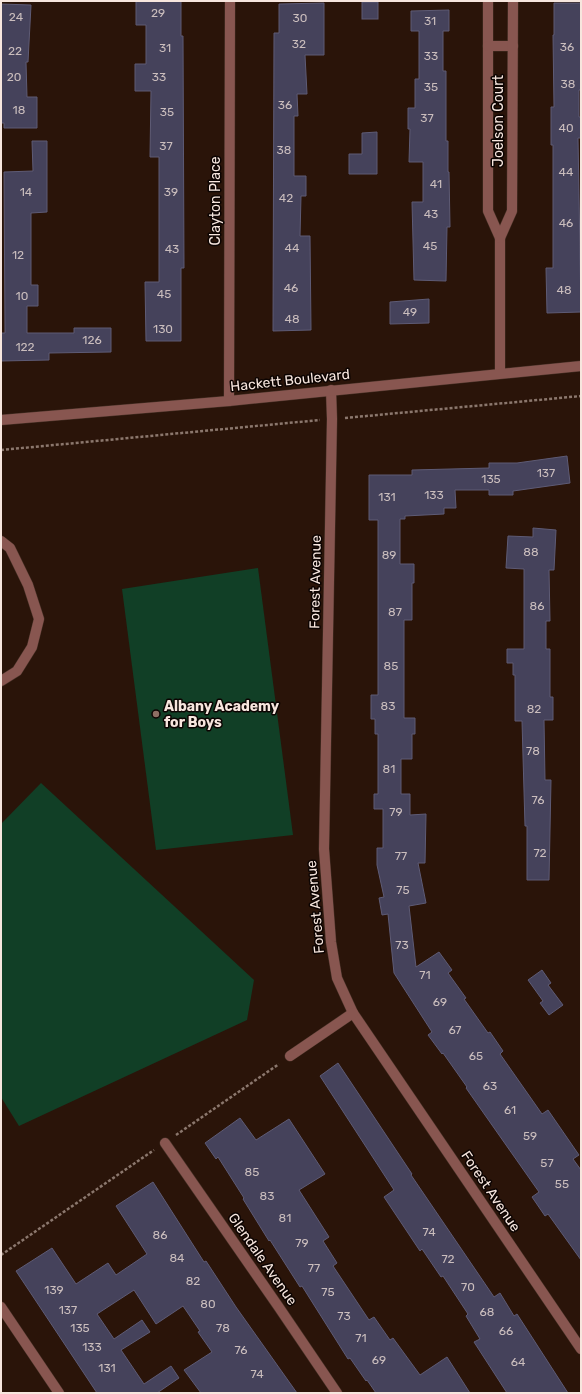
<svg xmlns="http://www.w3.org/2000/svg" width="582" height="1394" viewBox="0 0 582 1394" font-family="Rubik,sans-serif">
<rect width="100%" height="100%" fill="#2a1409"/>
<g fill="#113f26">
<path d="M258,568l35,267 -137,15 -34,-261z"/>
<path d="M41,783l213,197 -7,40 -228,106 -18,-29v-273z"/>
</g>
<g fill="#45425b" stroke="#5e5b75">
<path d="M136,1h45v35h2l1,232h-3v73h-35l-1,-59h14v-125h-9l1,-66h-16v-27h11v-39h-10z"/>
<rect x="362" y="2" width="16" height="17"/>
<path d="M324,3v52h-19l2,39h-10l1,22h-4v60h12v20h-5l-1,40h10l1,94 -38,1 1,-298h5v-29z"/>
<path d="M554,3h27v87h-2v27h2v21h-3l3,174 -34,1 -1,-45h7v-123h-2v-38h3l-1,-72h1z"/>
<path d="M1,4l30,1 -3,57h-2l1,35h10v31h-33v-5h-3z"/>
<path d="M449,10v21h-6v40h3v70h2v31h1l1,55h-3l-1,54 -32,-1 -2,-78h11v-40h-14l1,-33h-2v-21h7v-29h4v-48h-8v-20z"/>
<path d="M377,132v42h-28v-20h13v-21z"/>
<path d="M32,141h15v71l-16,1v72h7v21h-11v27h47v-5h37v24l-62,1v7l-48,1v-28h4l-1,-161 29,-1z"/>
<path d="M429,299v24l-39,1v-22z"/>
<path d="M567,456l3,27 -57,8v4h-24v-5h-34l1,18h-12v6l-39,2v3h-5v45h14v19h-2v37h-8v98h11v16h-3v25h-11v35h9v21l16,-1 -1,49h-7l8,40 -17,3 7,61 23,-15 13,18 -4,3 18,25 -2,1 24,34 2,-1 13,19 -3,3 42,60 6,-4 31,45 -6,4 8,11v90l-33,-46 -3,2 -13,-19 7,-5 -73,-104 1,-1 -24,-34 -1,1 -14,-19 4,-3 -38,-59 -6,-59 -6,1 -3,-17 5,-1 -7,-32v-17h6v-39h-9v-15h4v-60h-3v-15h-4v-24h7v-175h-9v-45h43v-5l77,-2v-5h28z"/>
<path d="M533,528l23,2 -2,40h-5l1,51h-4v28h4v48h3v23h-9l1,60h6l-2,100h-22v-54h-2l-3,-105h-7v-46h-2v-12h-6v-14h17v-80l-18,-1 2,-32 25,1z"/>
<path d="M542,970l9,13 -3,2 15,20 -14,10 -9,-12 3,-2 -15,-21z"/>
<path d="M338,1063l74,111 -1,1 83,122 6,-4 14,23 3,-2 51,79h-61l-33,-51 6,-3 -14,-23 2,-2 -25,-38 -2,1 -19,-28 -2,2 -36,-54 10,-7 -74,-114z"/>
<path d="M240,1118l16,22 33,-21 36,55 -26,16 30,47 -6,4 14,22 -4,3 36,54 5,-3 16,23 3,-2 27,37 27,-18 23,36h-94l-9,-13 -1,1 -16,-23 -2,1 -46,-73 -2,1 -30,-47 -1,1 -26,-42 1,-1 -26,-41 -2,2 -11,-16z"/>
<path d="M153,1182l51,80 2,-1 30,46 61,86h-96l-17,-23 28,-18 -14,-20 2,-1 -17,-25 -27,18 -22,-34 -37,24 17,25 28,-19 8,12 -29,18 23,34 27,-18 8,12 -22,15h-60l-81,-122 36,-23 24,36 32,-21 8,12 31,-21 -31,-48z"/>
</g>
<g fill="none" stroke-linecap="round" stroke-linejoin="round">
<defs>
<g id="minor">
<path d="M488,1v210l12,27v135"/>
<path d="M488,46h25"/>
<path d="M500,238l12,-27 1,-210"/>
<path d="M331,390l1,29 -8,430 7,93 6,36 16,35 228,336"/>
<path d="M229,401l1,-400"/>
<path d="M1,420l228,-19 352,-35"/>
<path d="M1,541l9,7 18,37 11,34 -7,28 -15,24 -16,10"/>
<path d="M290,1056l63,-43"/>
<path d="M165,1143l113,163 59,87"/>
<path d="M1,1307l58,86"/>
</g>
</defs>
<use href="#minor" stroke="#473127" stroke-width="11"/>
<g stroke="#8b776d" stroke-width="2.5" stroke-dasharray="3 2" stroke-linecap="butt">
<path d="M345,418l236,-22"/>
<path d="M1,450l319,-30"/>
<path d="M176,1135l103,-71"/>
<path d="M1,1255l153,-105"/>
</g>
<use href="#minor" stroke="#885650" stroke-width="10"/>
</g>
<circle fill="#8d6e63" stroke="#0c0402" stroke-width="1.5" cx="156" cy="714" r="4"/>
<g text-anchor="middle" stroke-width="3" stroke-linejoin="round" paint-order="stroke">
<g font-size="12" fill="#cabdbd">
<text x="158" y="17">29</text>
<text x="16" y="21">24</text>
<text x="300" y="22">30</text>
<text x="430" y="25">31</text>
<text x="299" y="48">32</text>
<text x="567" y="51">36</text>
<text x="165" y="52">31</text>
<text x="15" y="55">22</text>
<text x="431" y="60">33</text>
<text x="14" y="81">20</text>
<text x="159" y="81">33</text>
<text x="568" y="88">38</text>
<text x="431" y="91">35</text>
<text x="285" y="109">36</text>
<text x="19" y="114">18</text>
<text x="167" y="116">35</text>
<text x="427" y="122">37</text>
<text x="566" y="132">40</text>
<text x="166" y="150">37</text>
<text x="284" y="154">38</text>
<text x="566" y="176">44</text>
<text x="436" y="188">41</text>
<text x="26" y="196">14</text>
<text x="171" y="196">39</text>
<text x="286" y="202">42</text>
<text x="431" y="218">43</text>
<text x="566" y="227">46</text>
<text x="430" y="250">45</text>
<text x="292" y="252">44</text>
<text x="172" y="253">43</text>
<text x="18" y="259">12</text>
<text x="291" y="292">46</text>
<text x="564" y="294">48</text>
<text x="164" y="298">45</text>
<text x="22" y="300">10</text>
<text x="410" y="316">49</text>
<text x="292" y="323">48</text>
<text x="163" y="333">130</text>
<text x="92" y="344">126</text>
<text x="25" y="351">122</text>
<text x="546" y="477">137</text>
<text x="491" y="483">135</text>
<text x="434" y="499">133</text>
<text x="387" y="501">131</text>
<text x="531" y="556">88</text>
<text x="389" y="559">89</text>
<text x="537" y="610">86</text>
<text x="395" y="616">87</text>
<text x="391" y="670">85</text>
<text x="388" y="710">83</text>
<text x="534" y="713">82</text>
<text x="533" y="755">78</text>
<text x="389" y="773">81</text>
<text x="538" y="804">76</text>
<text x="396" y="816">79</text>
<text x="540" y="857">72</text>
<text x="401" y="860">77</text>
<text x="403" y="894">75</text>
<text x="402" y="949">73</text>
<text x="425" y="979">71</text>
<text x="440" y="1006">69</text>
<text x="455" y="1034">67</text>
<text x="476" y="1060">65</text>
<text x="490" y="1090">63</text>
<text x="510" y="1114">61</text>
<text x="530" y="1140">59</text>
<text x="547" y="1167">57</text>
<text x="252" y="1176">85</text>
<text x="562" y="1188">55</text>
<text x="267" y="1200">83</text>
<text x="285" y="1222">81</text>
<text x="429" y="1236">74</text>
<text x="160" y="1239">86</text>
<text x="302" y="1247">79</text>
<text x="177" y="1262">84</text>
<text x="448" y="1263">72</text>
<text x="314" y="1272">77</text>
<text x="193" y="1285">82</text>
<text x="468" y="1291">70</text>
<text x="54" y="1294">139</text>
<text x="328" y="1296">75</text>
<text x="208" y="1308">80</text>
<text x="68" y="1314">137</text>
<text x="487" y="1316">68</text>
<text x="344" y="1320">73</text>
<text x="80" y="1332">135</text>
<text x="223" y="1332">78</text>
<text x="506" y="1335">66</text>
<text x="361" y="1342">71</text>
<text x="92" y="1351">133</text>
<text x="241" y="1354">76</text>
<text x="379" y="1364">69</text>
<text x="518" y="1366">64</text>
<text x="107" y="1372">131</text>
<text x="257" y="1378">74</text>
</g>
<g font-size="14" fill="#f7e6de" stroke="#0c0402">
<text transform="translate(498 121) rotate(-90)" y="5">Joelson Court</text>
<text transform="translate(215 201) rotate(-90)" y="5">Clayton Place</text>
<text transform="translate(290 380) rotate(-6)" y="5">Hackett Boulevard</text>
<text transform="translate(315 582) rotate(-89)" y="5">Forest Avenue</text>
<text transform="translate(315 907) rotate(-95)" y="5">Forest Avenue</text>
<text transform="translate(491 1191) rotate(56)" y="5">Forest Avenue</text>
<text transform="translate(263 1259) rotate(55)" y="5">Glendale Avenue</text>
</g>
<g font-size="14" font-weight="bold" fill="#f7e6de" stroke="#0c0402" text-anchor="start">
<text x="164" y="711">Albany Academy<tspan x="164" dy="16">for Boys</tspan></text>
</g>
</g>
<rect width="582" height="1394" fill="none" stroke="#f7e6de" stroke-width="4"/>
</svg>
